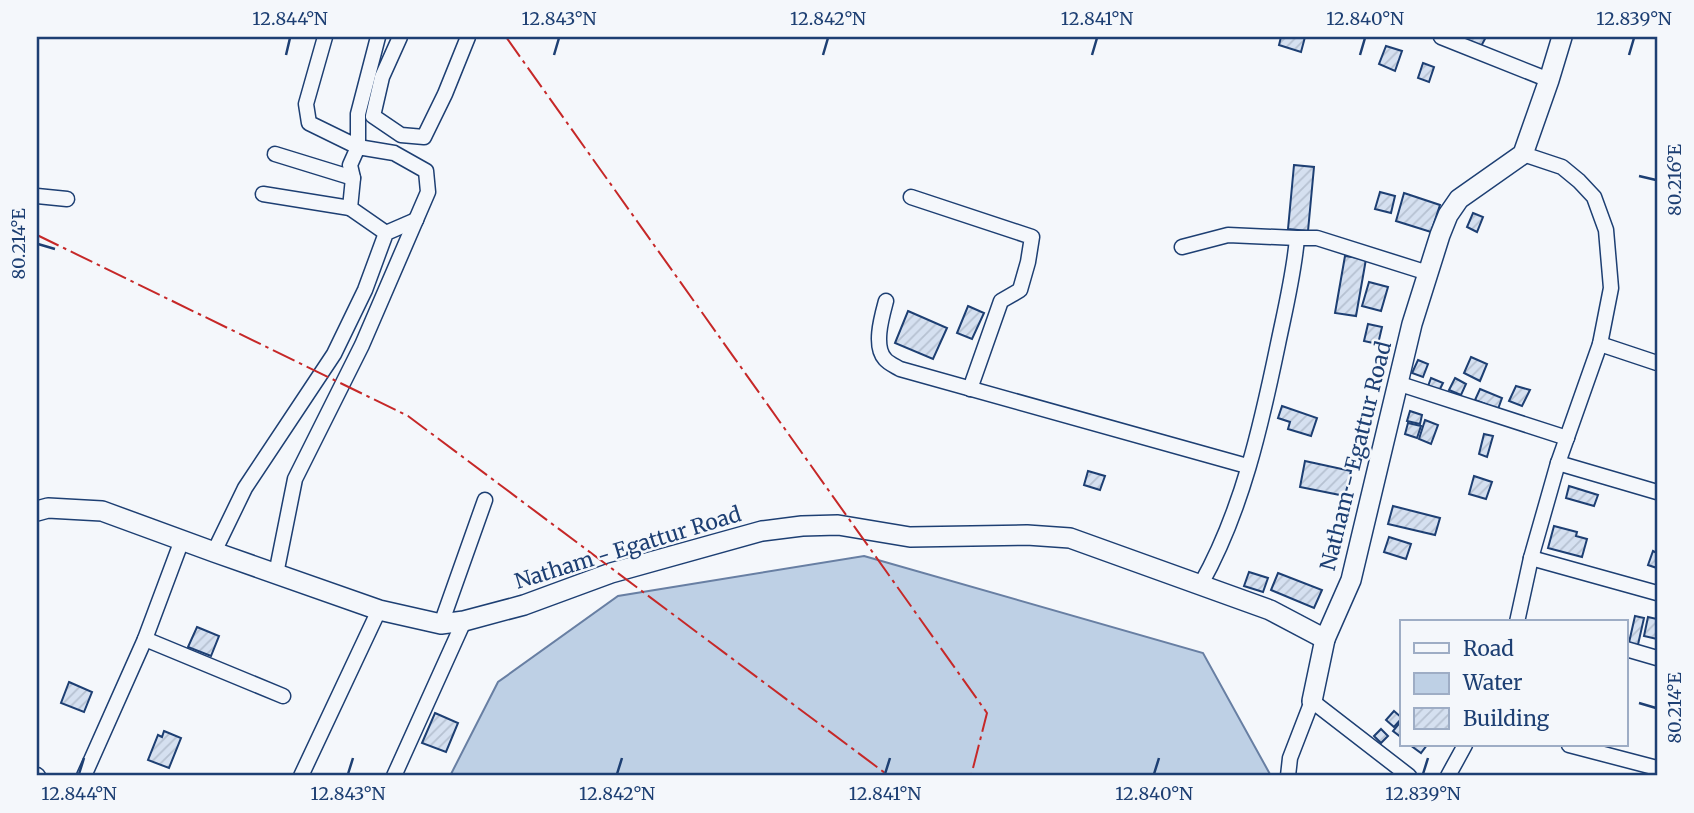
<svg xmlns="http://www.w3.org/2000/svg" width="1694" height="813" viewBox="0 0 1694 813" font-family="Merriweather,serif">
<defs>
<pattern id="building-hatch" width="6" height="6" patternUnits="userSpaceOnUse" patternTransform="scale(1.75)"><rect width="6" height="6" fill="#d5e0f0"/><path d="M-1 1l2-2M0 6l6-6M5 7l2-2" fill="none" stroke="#b6c1d1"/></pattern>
</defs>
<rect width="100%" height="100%" fill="#f4f7fb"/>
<path fill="#bed0e5" stroke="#687fa3" stroke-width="2" d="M864,556l339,97 68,123h-821l48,-94 120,-86z"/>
<g fill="url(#building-hatch)" stroke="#1d3f73" stroke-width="2">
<path d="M1281,37h24l-4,15 -22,-7z"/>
<path d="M1461,37h25l-6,11z"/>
<path d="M1386,46l16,5 -7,20 -16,-7z"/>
<path d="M1423,63l11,4 -5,15 -11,-4z"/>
<path d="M1294,165l20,2 -6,64 -20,-2z"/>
<path d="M1380,192l15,4 -4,17 -16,-4z"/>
<path d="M1404,193l36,12 -9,27 -35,-11z"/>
<path d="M1473,213l10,4 -6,15 -10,-5z"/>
<path d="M1345,256l21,3 -10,57 -21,-3z"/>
<path d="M1369,282l19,5 -7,24 -19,-5z"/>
<path d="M968,306l16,7 -12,26 -15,-6z"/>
<path d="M908,311l39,17 -14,31 -38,-16z"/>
<path d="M1368,324l14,3 -4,17 -14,-3z"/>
<path d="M1471,357l16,7 -7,17 -16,-8z"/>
<path d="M1418,360l10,4 -5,13 -11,-4z"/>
<path d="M1431,378l12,5 -5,10 -11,-4z"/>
<path d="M1455,378l11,6 -5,11 -12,-5z"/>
<path d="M1516,386l14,4 -8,16 -13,-5z"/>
<path d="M1480,389l22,9 -4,11 -23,-9z"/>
<path d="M1282,406l35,12 -6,18 -23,-7 2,-7 -12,-4z"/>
<path d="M1410,411l12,4 -2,9 -13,-3z"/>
<path d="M1425,420l13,5 -7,19 -12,-5z"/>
<path d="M1408,423l13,3 -4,12 -12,-4z"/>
<path d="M1484,434l9,2 -6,21 -8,-3z"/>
<path d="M1305,461l46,10 -6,25 -45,-9z"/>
<path d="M1088,471l17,5 -5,14 -16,-5z"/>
<path d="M1474,476l18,6 -6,17 -17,-5z"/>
<path d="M1569,486l29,9 -4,11 -28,-8z"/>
<path d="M1393,506l47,12 -5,17 -47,-11z"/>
<path d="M1554,526l23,6 -1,4 11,3 -5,18 -34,-9z"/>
<path d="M1389,537l22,7 -5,15 -22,-7z"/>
<path d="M1653,551l4,2v15l-9,-3z"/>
<path d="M1249,572l19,6 -5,14 -19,-6z"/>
<path d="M1278,573l44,17 -8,18 -43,-18z"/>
<path d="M1635,616l9,2 -7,31 -9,-2z"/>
<path d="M1648,617l9,2v20l-13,-3z"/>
<path d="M197,627l22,9 -8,20 -23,-9z"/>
<path d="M69,682l23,10 -8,20 -23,-9z"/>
<path d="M1394,711l8,7 -8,9 -8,-7z"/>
<path d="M435,713l23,10 -12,29 -24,-9z"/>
<path d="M1402,720v18l-9,-7z"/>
<path d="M1381,729l7,7 -7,7 -7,-7z"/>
<path d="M164,731l17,7 -12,30 -21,-8 10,-25 4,2z"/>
<path d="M1410,745h17l-6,8z"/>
</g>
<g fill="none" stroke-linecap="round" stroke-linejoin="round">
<defs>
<g id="street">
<path d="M325,37l-19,67 3,19 49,24v-33l20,-77"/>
<path d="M400,37l-18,40 -9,39 28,19 23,2 21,-43 23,-57"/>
<path d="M1441,37l108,43"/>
<path d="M275,154l78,24"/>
<path d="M263,194l87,14"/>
<path d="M37,196l30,3"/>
<path d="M911,197l121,40 -4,25 -8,28 -19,11 -31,88"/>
<path d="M1182,247l46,-12 69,3"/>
<path d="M886,301c-4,15 -13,45 -1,58 3,4 10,7 15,10l347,97"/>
<path d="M1600,344l57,19"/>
<path d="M1397,383l170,55"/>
<path d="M1558,463l99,29"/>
<path d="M214,552l31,-64 89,-134 31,-64 21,-57 30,-13"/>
<path d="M1531,558l126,35"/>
<path d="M276,574l19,-95 67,-134 66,-153 -2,-21 -32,-18 -36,-6 -8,18 3,13 -3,30 36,25"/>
<path d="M1201,584c41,-73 60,-158 77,-240 7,-34 16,-70 19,-106h20l111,35"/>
<path d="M1517,622l14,-64 27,-95 42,-119 11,-56 -5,-58 -12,-33 -15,-16 -17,-14 -39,-13"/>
<path d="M441,624l44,-124"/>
<path d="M145,639l138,57"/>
<path d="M1626,649l31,9"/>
<path d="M1569,745l88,23"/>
<path d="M37,775l1,1"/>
<path d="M84,776l61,-137 37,-99"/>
<path d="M301,776l78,-166"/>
<path d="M394,776l70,-155"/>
<path d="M1288,776l2,-18 22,-57 97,75"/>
<path d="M1448,776l17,-31"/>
</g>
<g id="secondary">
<path d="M37,511l11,-3 54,3 112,41 165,58 62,14 23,-3 60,-16 87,-32 151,-42 40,-5 36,-1 72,12 117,-2 43,3 200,72 55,29 26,-59 61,-256 28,-89 8,-20 11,-16 64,-45 26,-74 13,-43"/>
<path d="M1312,701l13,-62"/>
</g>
</defs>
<use href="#street" stroke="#1d3f73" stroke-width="17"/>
<use href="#secondary" stroke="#1d3f73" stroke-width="22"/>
<use href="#street" stroke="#f4f7fb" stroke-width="14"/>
<use href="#secondary" stroke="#f4f7fb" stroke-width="19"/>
<g stroke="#c62828" stroke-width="2" stroke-dasharray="24 5 3.5 5" stroke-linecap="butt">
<path d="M506,37l481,676 -16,63"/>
<path d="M37,235l371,181 481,360"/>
</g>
</g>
<path fill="none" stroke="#1d3f73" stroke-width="2.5" d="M286,55l4,-17M554,55l5,-17M823,55l5,-17M1092,55l5,-17M1360,55l5,-17M1629,55l5,-17M1639,176l17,4M38,244l17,5M1639,703l17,5M79,774l5,-16M348,774l5,-16M617,774l5,-16M885,774l5,-16M1154,774l5,-16M1423,774l5,-16"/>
<g text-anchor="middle" stroke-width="5" stroke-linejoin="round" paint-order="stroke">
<g font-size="21" fill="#1d3f73" stroke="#f4f7fb">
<text transform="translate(1356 456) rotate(-76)" y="7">Natham - Egattur Road</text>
<text transform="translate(628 548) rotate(-17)" y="7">Natham - Egattur Road</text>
</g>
</g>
<rect width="1694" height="813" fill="none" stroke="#f4f7fb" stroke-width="77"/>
<rect x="1400" y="620" width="228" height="126" fill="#f4f7fb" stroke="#9eadc5" stroke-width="2"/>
<rect x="1414" y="643" width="35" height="10" fill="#f4f7fb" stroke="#9eadc5" stroke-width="2"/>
<text x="1463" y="656" font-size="21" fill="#1d3f73">Road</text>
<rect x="1414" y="673" width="35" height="21" fill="#bed0e5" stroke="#9eadc5" stroke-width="2"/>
<text x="1463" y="690" font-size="21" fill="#1d3f73">Water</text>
<rect x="1414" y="708" width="35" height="21" fill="url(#building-hatch)" stroke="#9eadc5" stroke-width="2"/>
<text x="1463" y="726" font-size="21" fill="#1d3f73">Building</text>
<rect x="38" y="38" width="1618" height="736" fill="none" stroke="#1d3f73" stroke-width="2.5"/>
<g font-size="18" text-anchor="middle" fill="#1d3f73">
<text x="290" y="25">12.844°N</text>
<text x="559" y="25">12.843°N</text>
<text x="828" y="25">12.842°N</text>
<text x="1097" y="25">12.841°N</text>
<text x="1365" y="25">12.840°N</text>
<text x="1634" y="25">12.839°N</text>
<text transform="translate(1675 180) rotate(-90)" y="6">80.216°E</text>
<text transform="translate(19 244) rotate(-90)" y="6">80.214°E</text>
<text transform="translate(1675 708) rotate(-90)" y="6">80.214°E</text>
<text x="79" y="800">12.844°N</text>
<text x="348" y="800">12.843°N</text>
<text x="617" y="800">12.842°N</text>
<text x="885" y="800">12.841°N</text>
<text x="1154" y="800">12.840°N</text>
<text x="1423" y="800">12.839°N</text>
</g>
</svg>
